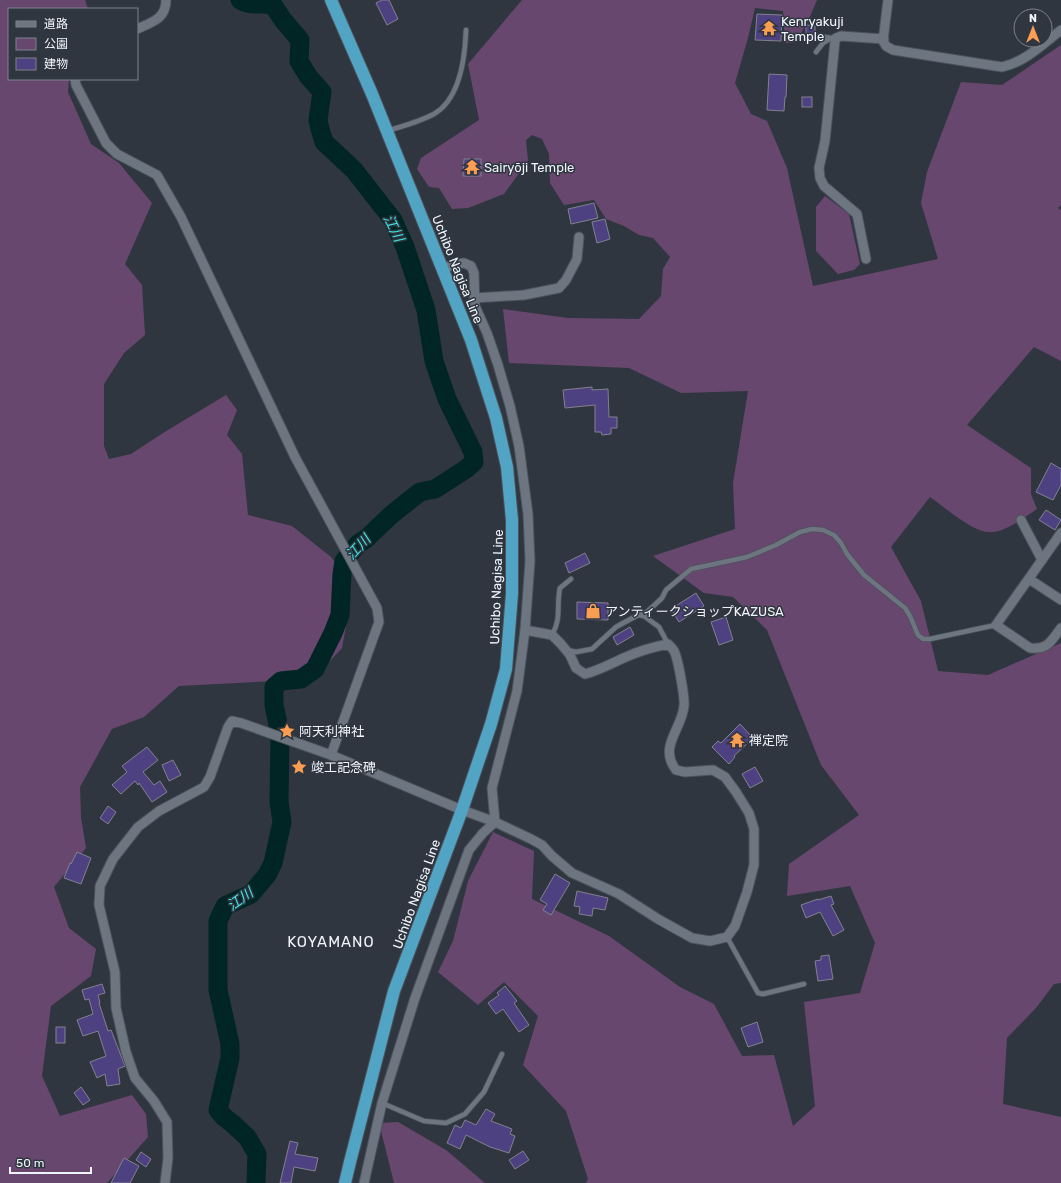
<svg xmlns="http://www.w3.org/2000/svg" width="1061" height="1183" viewBox="0 0 1061 1183" font-family="Rubik,'Noto Sans JP',sans-serif">
<rect width="100%" height="100%" fill="#303640"/>
<g fill="#68476e">
<path d="M0,0h85l3,9h-79v70h60l-1,13 23,52 28,19 33,40 -27,61 17,21 3,50 -21,18 -20,31v62l5,13 22,-5 32,-21 63,-38 11,15 -10,25 15,19 6,61 44,11 39,31 20,25 -2,28 -7,38 -29,31 -134,7 -35,31 -32,12 -32,58 1,30 5,31 -32,39 15,41 27,21 -5,27 -40,30 -9,70 18,40 72,-21 14,19 2,23 -41,46h-107z"/>
<path d="M522,0h295l-8,19 -13,23 -11,1 -2,-32 -28,-3 -7,30 -13,45 16,31 16,7 20,47 26,118 125,-27 -17,-56 6,-31 34,-90 41,3 59,-40v160l-3,3 3,2v151l-27,-14 -67,78 64,43v26l6,15c-12,8 -34,25 -49,23 -16,-1 -44,-25 -58,-35l-39,50 30,54 17,70 50,4 73,-32v340l-7,1 -18,24 -29,30 -4,66 58,13v66h-475l2,-4 -22,-68 -43,-46 15,-49 -34,-34 -26,23 -40,-33 15,-31 15,-60 25,-49 41,19 -2,48 77,37 71,51 34,17 28,52 32,-1 19,71 22,-20 -11,-104 56,-9 15,-50 -25,-57 -63,10 2,-32 70,-49 -38,-50 -54,-135 -34,-33 -29,-4 -51,-37 82,-27 -2,-46 15,-92 -67,2 -52,-25 -120,-5 -6,-54 65,9 71,1 22,-23 2,-27 7,-12 -17,-19 -14,-3 -15,-9 -18,-7 -12,-19 -30,5 -14,-22 -1,-29 -7,-15 -10,-4 -6,5 2,21 -24,33 -36,14 -16,1 -13,-21 -10,-1 -12,-18 4,-11 58,-38 -11,-56z"/>
<path d="M825,196l24,18 11,50 -6,6 -16,4 -22,-23v-44z"/>
<path d="M398,1122l48,28 39,33h-91l-15,-60z"/>
</g>
<g fill="none" stroke-linecap="round" stroke-linejoin="round">
<path stroke="#002524" stroke-width="19" d="M240,0c11,7 21,2 33,5l10,15 17,20 -1,21 9,15 14,16 -4,28 2,9 4,13 30,28 39,50 12,27 21,63 8,51 13,38 26,53 1,10 -8,7 -31,20 -15,3 -29,23 -24,23 -9,6 -14,17 -2,13 -2,41 -7,18 -18,36 -14,10 -20,2 -7,6v18l6,29 -1,68 3,20 -9,41 -6,12 -16,19 -26,12 -7,15v69l12,54v14l-12,52 6,7 9,7 14,13 10,17 -1,29"/>
</g>
<g fill="#4d4181" stroke="#82818f">
<path d="M382,0h7l9,19 -11,6 -11,-22z"/>
<path d="M757,14l25,1 -1,26 -26,-1z"/>
<path d="M806,25l9,1v6l-3,4 3,4 -9,-1z"/>
<path d="M769,74l18,1 -1,22h-1l-1,14 -17,-1z"/>
<rect x="802" y="97" width="10" height="10"/>
<path d="M464,159h17v17h-18z"/>
<path d="M594,203l4,15 -27,6 -3,-15z"/>
<path d="M605,219l5,20 -13,4 -5,-21z"/>
<path d="M592,387v3l16,-1 1,28h8v11h-6v6l-9,1 -1,-3h-6v-27l-30,3 -2,-18z"/>
<path d="M1051,463l10,6v16l-8,15 -17,-8z"/>
<path d="M1046,510l15,10 -6,10 -16,-10z"/>
<path d="M585,553l5,10 -21,10 -4,-10z"/>
<path d="M696,593l8,13 -25,16 -8,-13z"/>
<path d="M577,602l31,1v17l-31,-1z"/>
<path d="M726,617l7,23 -14,5 -8,-23z"/>
<path d="M630,627l4,8 -17,10 -4,-8z"/>
<path d="M740,724l13,14 -19,18 1,1 -6,7 -17,-17 6,-6 3,2z"/>
<path d="M147,747l11,13 -15,12 11,13 6,-4 7,11 -15,10 -13,-19 -1,2 -3,-4 -14,13 -9,-9 15,-13 -5,-6z"/>
<path d="M173,760l8,15 -12,6 -7,-16z"/>
<path d="M755,767l8,14 -13,7 -8,-14z"/>
<path d="M108,806l8,6 -8,12 -8,-6z"/>
<path d="M77,852l14,6 -10,26 -17,-6 6,-15 1,1z"/>
<path d="M555,874l15,9 -19,32 -8,-5 4,-6 -7,-4z"/>
<path d="M577,891l31,7 -3,12 -12,-2 -1,8 -13,-2 1,-7 -6,-1z"/>
<path d="M831,896l3,8 -3,1 13,25 -11,6 -13,-24 -14,6 -5,-13 17,-6v1z"/>
<path d="M829,955l4,24 -15,2 -3,-20 6,-1v-4z"/>
<path d="M102,984l3,9 -7,2 2,8h-1l9,28 3,-1 14,36 -7,3 2,15 -13,2 -2,-12 -8,4 -7,-16 16,-6 -8,-25 -15,5 -6,-16 16,-6 -4,-15 -4,1 -3,-10z"/>
<path d="M505,986l12,15 -3,2 15,22 -10,7 -16,-23 -7,5 -8,-11 11,-8 -2,-2z"/>
<path d="M757,1022l6,20 -15,5 -7,-19z"/>
<rect x="56" y="1027" width="9" height="16"/>
<path d="M81,1087l9,13 -7,5 -9,-12z"/>
<path d="M486,1109l9,5 -4,7 21,8 -2,5 5,2 -6,17 -19,-6 -24,-12 -6,14 -13,-6 8,-18 6,3 4,-8 11,5z"/>
<path d="M290,1141l8,2 -3,11 23,4 -3,13 -21,-4 -3,16h-11z"/>
<path d="M523,1151l6,9 -14,9 -6,-9z"/>
<path d="M141,1152l10,7 -5,8 -10,-7z"/>
<path d="M124,1158l15,8 -9,17h-19z"/>
</g>
<g fill="none" stroke-linecap="round" stroke-linejoin="round">
<defs>
<g id="service">
<path d="M816,36l16,2"/>
<path d="M816,52l7,-9 8,-5"/>
<path d="M387,131c16,-5 32,-9 47,-17 26,-15 31,-56 32,-84"/>
<path d="M638,615l9,-3 15,-14 4,-8 25,-21 56,-12 29,-12 24,-13 12,-3 11,1 11,5 7,8 6,11 17,21 41,33 5,8 8,19 5,4h7l66,-14"/>
<path d="M552,635c10,-17 4,-30 8,-47l11,-9"/>
<path d="M567,650l9,2 16,-3 24,-22 22,-12 6,1 15,11 9,17"/>
<path d="M727,937l31,56 5,1 41,-10"/>
<path d="M382,1103l42,18 22,2 19,-9 19,-22 18,-38"/>
</g>
<g id="minor">
<path d="M888,0l-5,41 3,5 7,4 109,17c23,-5 41,-23 59,-37"/>
<path d="M137,29c15,-7 29,-10 29,-29"/>
<path d="M75,79l1,6 30,58 11,11 40,21 24,42 114,240 82,151 2,14 -48,133"/>
<path d="M866,259l-9,-45 -33,-28 -4,-8 -1,-10 6,-27 10,-100 1,-3 5,-2 43,3"/>
<path d="M474,298l50,-3 35,-7 7,-8 11,-21 2,-22"/>
<path d="M1021,520l21,40"/>
<path d="M1061,533l-65,92 34,23c18,2 21,-7 31,-20"/>
<path d="M1029,579l32,21"/>
<path d="M165,1183l3,-25 -1,-36 -13,-21 -19,-23 -9,-26 -10,-44 -1,-36 -16,-67 1,-19 13,-27 25,-32 21,-16 45,-24 6,-10 18,-50 4,-6 9,2 90,32 131,55 33,12 36,17 11,6 10,11 20,17 47,21 39,25 34,19 18,3 17,-4 8,-11 12,-34 7,-27v-36l-5,-16 -13,-21 -11,-15 -12,-7 -28,2 -9,-2c-18,-23 6,-41 8,-64 1,-8 -6,-48 -10,-55 -1,-2 -4,-5 -6,-7 -15,3 -29,7 -42,13 -14,6 -26,13 -41,17l-9,-6 -6,-13 -9,-11 -9,-9 -27,-5"/>
<path d="M364,1183l18,-80 33,-105 54,-148 14,-17 12,-11 -3,-34 25,-97 8,-61 5,-69 -2,-47 -9,-68 -9,-40 -12,-41 -11,-32 -12,-27 -1,-33 -3,-7 -7,-3 -9,1 -13,5"/>
</g>
<path id="trunk" d="M331,0l41,94 99,246 25,78 11,49 5,53v74l-6,75 -15,55 -29,86 -68,181 -44,171 -5,21"/>
</defs>
<use href="#service" stroke="#4b525a" stroke-width="6"/>
<use href="#minor" stroke="#4b525a" stroke-width="11"/>
<use href="#trunk" stroke="#4b525a" stroke-width="14"/>
<use href="#service" stroke="#6d7580" stroke-width="4.5"/>
<use href="#minor" stroke="#6d7580" stroke-width="9"/>
<use href="#trunk" stroke="#52a4c5" stroke-width="12"/>
</g>
<defs>
<symbol id="temple-bare" viewBox="-9 -9 18 18"><path d="M0-6L5-2H3V0L6.5 2.5H4V6H1.5V3h-3V6H-4V2.5H-6.5L-3 0V-2H-5Z" fill="#fb9e51" stroke="#303640" stroke-width="2.5" paint-order="stroke"/></symbol>
<symbol id="shop-bare" viewBox="-9 -9 18 18"><path d="M-5-2.5h2.3a2.7 3.5 0 0 1 5.4 0H5L5.5 6h-11ZM-1.5-2.5h3a1.5 2.3 0 0 0-3 0Z" fill="#fb9e51" stroke="#303640" stroke-width="2.5" paint-order="stroke"/></symbol>
<symbol id="sight-bare" viewBox="-9 -9 18 18"><path d="M0-6L1.8-2.2L6-1.7L2.9 1.2L3.7 5.4L0 3.3L-3.7 5.4L-2.9 1.2L-6-1.7L-1.8-2.2Z" fill="#fb9e51" stroke="#303640" stroke-width="2.5" paint-order="stroke"/></symbol>
</defs>
<g fill-rule="evenodd">
<use href="#temple-bare" x="758" y="17" width="22" height="22"/>
<use href="#temple-bare" x="461" y="156" width="22" height="22"/>
<use href="#shop-bare" x="582" y="600" width="22" height="22"/>
<use href="#sight-bare" x="276" y="720" width="22" height="22"/>
<use href="#temple-bare" x="726" y="729" width="22" height="22"/>
<use href="#sight-bare" x="288" y="756" width="22" height="22"/>
</g>
<g text-anchor="middle" stroke-width="3" stroke-linejoin="round" paint-order="stroke">
<g font-size="13" fill="#f0f5fb" stroke="#303640" text-anchor="start">
<text x="781" y="26">Kenryakuji<tspan x="781" dy="15">Temple</tspan></text>
<text x="484" y="172">Sairyōji Temple</text>
<text x="605" y="616">アンティークショップKAZUSA</text>
<text x="299" y="736">阿天利神社</text>
<text x="749" y="745">禅定院</text>
<text x="311" y="772">竣工記念碑</text>
</g>
<g font-size="13" fill="#f0f5fb" stroke="#303640">
<text transform="translate(458 269) rotate(68)" y="5">Uchibo Nagisa Line</text>
<text transform="translate(496 587) rotate(-88)" y="5">Uchibo Nagisa Line</text>
<text transform="translate(416 894) rotate(-70)" y="5">Uchibo Nagisa Line</text>
</g>
<g font-size="14" font-style="italic" fill="#3ae9e7" stroke="#303640">
<text transform="translate(394 228) rotate(64)" y="5">江川</text>
<text transform="translate(358 547) rotate(-47)" y="5">江川</text>
<text transform="translate(240 899) rotate(-35)" y="5">江川</text>
</g>
<g font-size="15" letter-spacing="1" fill="#f0f5fb" stroke="#303640">
<text x="331" y="947">KOYAMANO</text>
</g>
</g>
<rect x="8" y="8" width="130" height="72" fill="#303640" stroke="#7d828b"/>
<rect x="16" y="21" width="20" height="6" fill="#6d7580" stroke="#7d828b"/>
<text x="44" y="28" font-size="12" fill="#f0f5fb">道路</text>
<rect x="16" y="38" width="20" height="12" fill="#68476e" stroke="#7d828b"/>
<text x="44" y="48" font-size="12" fill="#f0f5fb">公園</text>
<rect x="16" y="58" width="20" height="12" fill="#4d4181" stroke="#7d828b"/>
<text x="44" y="68" font-size="12" fill="#f0f5fb">建物</text>
<g transform="translate(1033 28)"><circle r="19" fill="#303640" stroke="#7d828b"/>
<path d="M0-3L7 15L0 10L-7 15Z" fill="#fb9e51"/>
<text y="-6" font-size="11" font-weight="bold" text-anchor="middle" fill="#f0f5fb">N</text>
</g>
<path d="M10 1167v6h81v-6" fill="none" stroke="#f0f5fb" stroke-width="2"/>
<text x="16" y="1167" font-size="12" fill="#f0f5fb" stroke="#303640" stroke-width="3" paint-order="stroke">50 m</text>
</svg>
